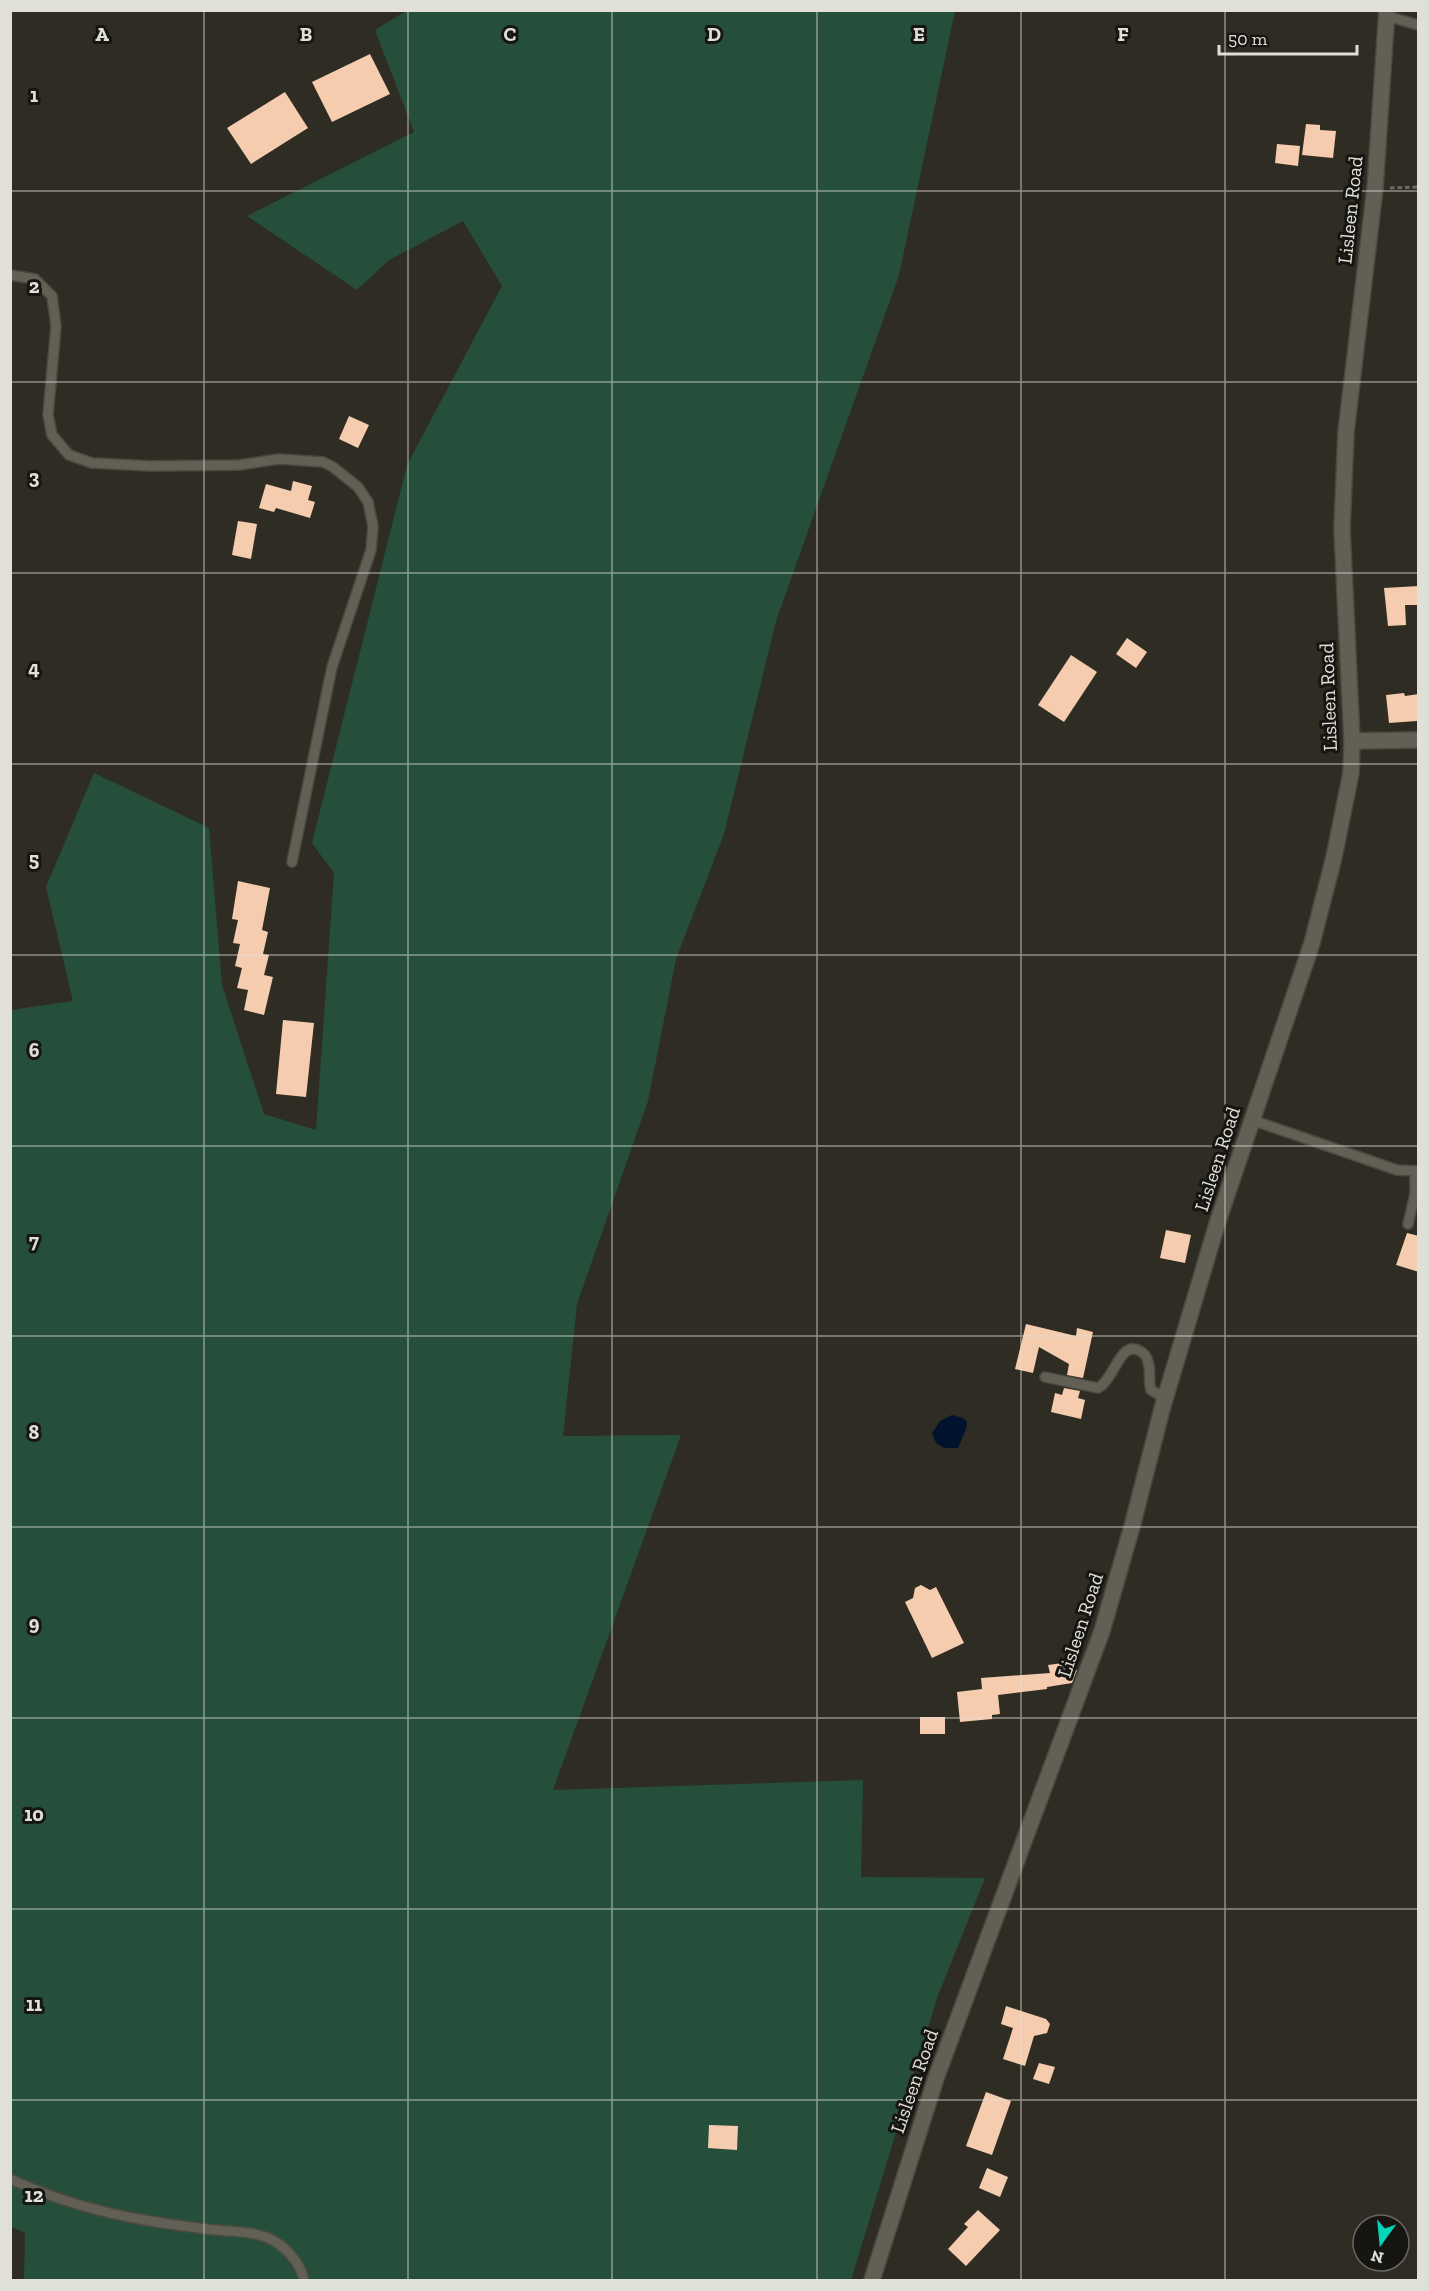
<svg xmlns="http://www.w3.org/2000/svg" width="1429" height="2291" viewBox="0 0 1429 2291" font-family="'Zilla Slab',serif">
<rect width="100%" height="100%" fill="#2f2d23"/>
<path fill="#254f3b" d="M406,11h549l-56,264 -123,346 -52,213 -48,125 -28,142 -71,203 -14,132 118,-1 -128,355 310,-10 -2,97 124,1 -48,120 -86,282h-827l1,-47 -14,-6v-1217l62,-9 -27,-114 48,-114 115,55 13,157 42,129 52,16 18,-257 -22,-30 95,-378 95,-179 -39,-65 -74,39 -32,30 -110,-74 167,-84 -39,-102z"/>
<path fill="#00122c" d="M952,1415l11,3 4,4 -1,7 -8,19h-14l-8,-5 -4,-10 8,-12z"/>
<g fill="#f6ccaf">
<path d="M370,54l20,40 -58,28 -20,-40z"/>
<path d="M285,92l23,36 -57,36 -24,-36z"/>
<path d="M1306,124l14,1v5l16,1 -3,27 -31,-3z"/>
<path d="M1277,144l23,2 -2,20 -23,-3z"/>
<path d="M349,416l20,9 -11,23 -19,-9z"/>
<path d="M293,481l19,5 -4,14 7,2 -5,16 -34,-10 -2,4 -15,-4 7,-24 25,7z"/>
<path d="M238,521l19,3 -6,35 -19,-4z"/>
<path d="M1419,586v19h-14l1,20 -18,1 -4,-38z"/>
<path d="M1127,638l20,14 -11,16 -20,-14z"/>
<path d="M1071,655l26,17 -33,50 -26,-17z"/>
<path d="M1404,693l1,3 14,-2 -2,27 -28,2 -3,-28z"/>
<path d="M238,881l32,7 -8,42 6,2 -5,22 6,1 -5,20 9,2 -9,38 -20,-5 4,-20 -11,-2 5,-20 -7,-2 5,-22 -7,-1 5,-23 -6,-1z"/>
<path d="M283,1020l31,3 -8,74 -30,-3z"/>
<path d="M1166,1230l25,5 -6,28 -25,-5z"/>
<path d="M1407,1233l12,3v36l-23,-7z"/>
<path d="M1026,1324l50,12 1,-8 16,4 -10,46 -16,-3 2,-11 -30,-17 -6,26 -18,-4z"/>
<path d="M1064,1388l16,3 -2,7 7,2 -4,19 -30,-7 4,-19 7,2z"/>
<path d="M921,1585l9,5 6,-3 28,56 -32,15 -27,-56 8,-4 2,-10z"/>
<path d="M1063,1663l2,8 12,-1 -5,13 -25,4v2l-49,6 2,19 -8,1v4l-32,3 -3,-30 25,-3 -1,-11 69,-5 -2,-8z"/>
<rect x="920" y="1717" width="25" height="17"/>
<path d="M1006,2006l40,13 4,5 -3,9 -13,3 -9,30 -22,-7 10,-31 -12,-4z"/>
<path d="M1039,2063l16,4 -6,17 -16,-5z"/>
<path d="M986,2092l25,9 -19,54 -26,-9z"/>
<path d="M709,2125l29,1 -1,24 -29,-2z"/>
<path d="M987,2168l21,9 -8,20 -21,-9z"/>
<path d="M978,2210l22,20 -34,36 -18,-17 20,-22 -4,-3z"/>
</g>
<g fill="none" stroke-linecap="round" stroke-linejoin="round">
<defs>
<g id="lane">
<path d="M1387,16l31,9"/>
<path d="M10,275l25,4 17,17 4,30 -8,89 4,20 17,20 23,8 59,3 88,-1 40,-6 44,3 10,5 25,20 10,15 5,24 -2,24 -39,117 -40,195"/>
<path d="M1252,1120l145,50 21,1"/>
<path d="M1408,1224l7,-30v-23"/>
<path d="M1045,1377l53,11c17,-9 22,-49 42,-37 4,2 7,6 8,11 3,9 0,19 3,28l14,8"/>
<path d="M10,2179c48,22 95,35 146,43 20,3 40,6 60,8 19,2 41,1 58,11 14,8 27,24 30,39"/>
</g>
<g id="street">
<path d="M1352,741l66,-1"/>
<path d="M872,2280l64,-202 166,-447 31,-108 29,-114 55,-185 95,-281 22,-86 17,-84 1,-32 -10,-212 4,-97 29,-244 12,-178"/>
</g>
</defs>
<use href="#lane" stroke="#4b4a41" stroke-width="12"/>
<use href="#street" stroke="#4b4a41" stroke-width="18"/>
<path stroke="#6d6b62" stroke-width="3" stroke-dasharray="4.5 3" stroke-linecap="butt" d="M1390,188l28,-1"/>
<use href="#lane" stroke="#626055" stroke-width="9"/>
<use href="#street" stroke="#626055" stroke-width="15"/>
</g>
<path fill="none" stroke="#e0dfd8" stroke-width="1.5" stroke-opacity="0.55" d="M204,10v2270M408,10v2270M612,10v2270M817,10v2270M1021,10v2270M1225,10v2270M10,191h1408M10,382h1408M10,573h1408M10,764h1408M10,955h1408M10,1146h1408M10,1336h1408M10,1527h1408M10,1718h1408M10,1909h1408M10,2100h1408"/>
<g text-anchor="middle" stroke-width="6" stroke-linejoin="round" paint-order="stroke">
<g font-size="20" fill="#e0dfd8" stroke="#161511">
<text transform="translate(1350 210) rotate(-84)" y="7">Lisleen Road</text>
<text transform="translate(1328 697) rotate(-92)" y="7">Lisleen Road</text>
<text transform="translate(1217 1159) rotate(-72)" y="7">Lisleen Road</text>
<text transform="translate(1080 1625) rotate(-72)" y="7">Lisleen Road</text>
<text transform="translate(914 2081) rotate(-71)" y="7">Lisleen Road</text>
</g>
</g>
<g font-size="20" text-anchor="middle" font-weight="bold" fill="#e0dfd8" stroke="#161511" stroke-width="6" stroke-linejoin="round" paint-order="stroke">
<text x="102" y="41">A</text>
<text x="306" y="41">B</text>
<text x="510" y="41">C</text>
<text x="714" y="41">D</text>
<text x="919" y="41">E</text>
<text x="1123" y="41">F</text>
<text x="34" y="102">1</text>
<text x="34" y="293">2</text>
<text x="34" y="484">3</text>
<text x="34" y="675">4</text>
<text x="34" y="866">5</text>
<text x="34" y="1057">6</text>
<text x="34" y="1248">7</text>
<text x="34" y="1439">8</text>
<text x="34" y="1630">9</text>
<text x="34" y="1821">10</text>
<text x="34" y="2011">11</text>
<text x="34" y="2202">12</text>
</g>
<rect width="1429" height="2291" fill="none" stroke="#e0dfd8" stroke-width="24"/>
<g transform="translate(1381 2243) rotate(195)"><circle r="28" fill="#161511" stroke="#676661" stroke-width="1.5"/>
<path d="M0-4.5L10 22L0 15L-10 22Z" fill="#04d5b6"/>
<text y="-9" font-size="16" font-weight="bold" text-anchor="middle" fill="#e0dfd8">N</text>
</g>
<path d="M1219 45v9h138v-9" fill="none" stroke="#e0dfd8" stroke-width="3"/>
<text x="1228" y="45" font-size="18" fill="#e0dfd8" stroke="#161511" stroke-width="4.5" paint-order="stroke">50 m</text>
</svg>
